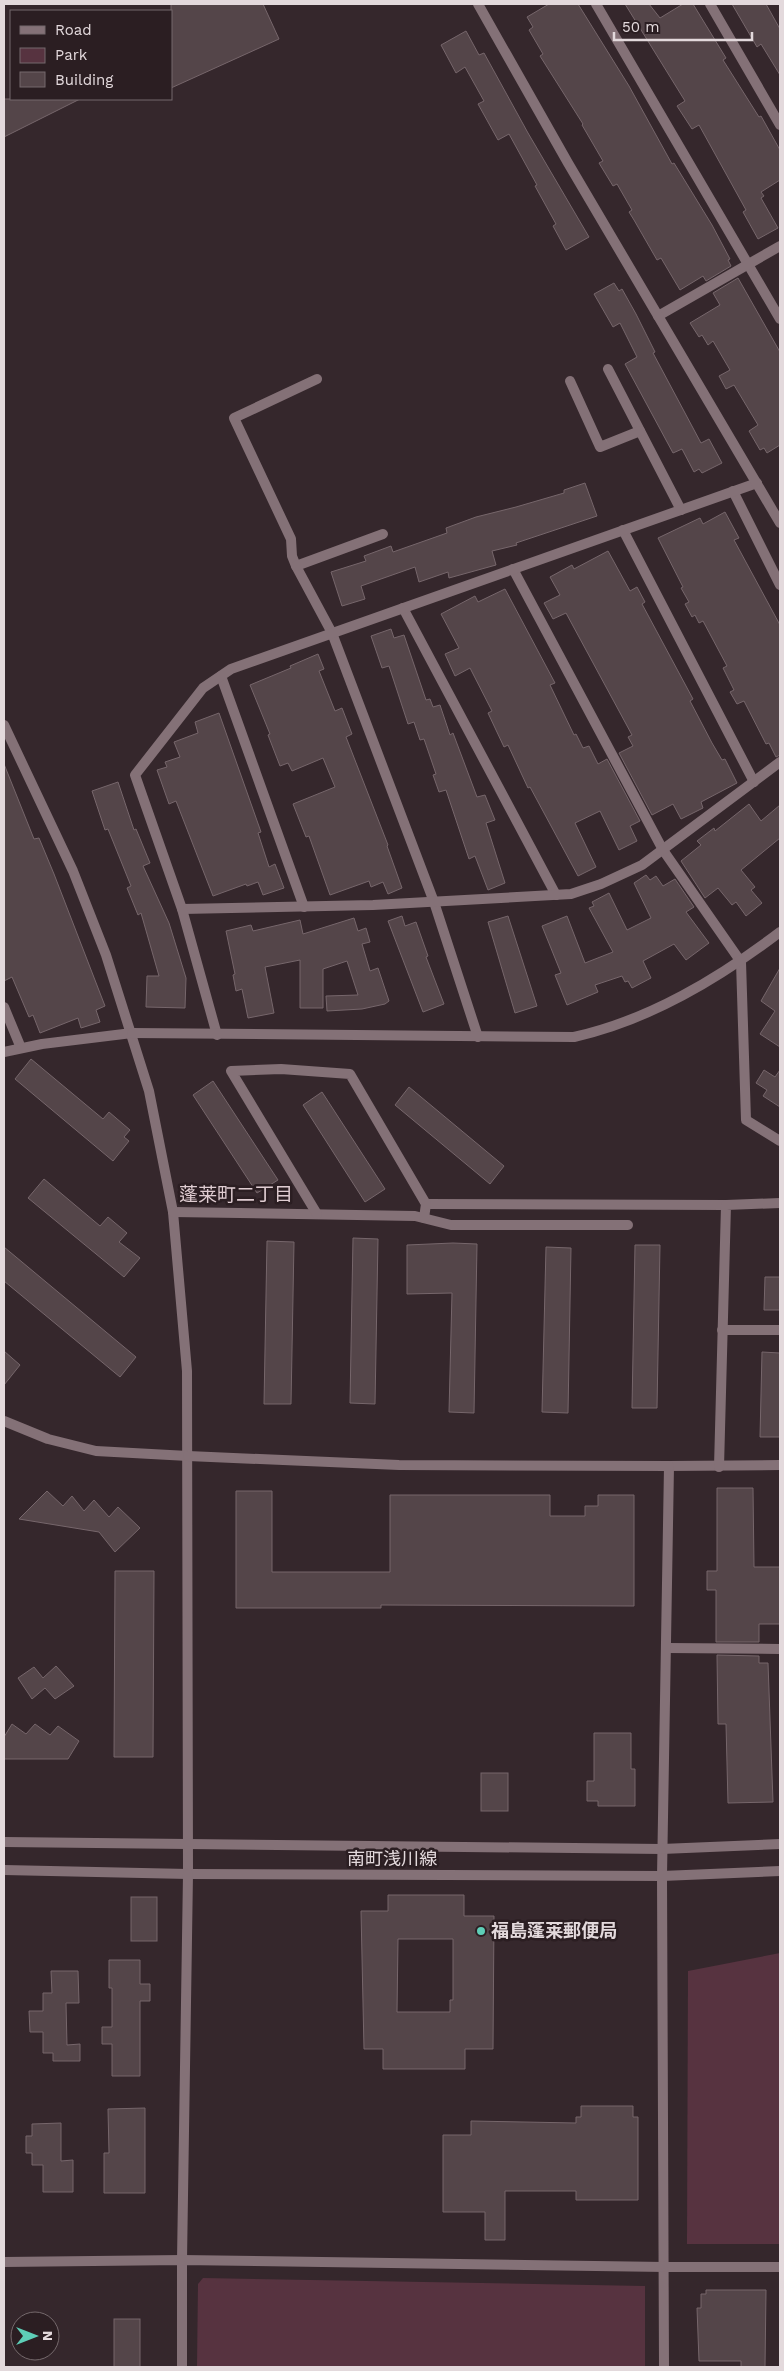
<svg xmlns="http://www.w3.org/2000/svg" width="784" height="2371" viewBox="0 0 784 2371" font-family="'Work Sans','Noto Sans JP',sans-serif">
<rect width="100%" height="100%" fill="#35272c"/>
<g fill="#573340">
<path d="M780,1953v291h-93l1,-273z"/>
<path d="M203,2278l442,8v81h-448l1,-83z"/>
</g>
<g fill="#544549" stroke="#76666b" fill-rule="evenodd">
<path d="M171,4h92l16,35 -108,49z"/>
<path d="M549,4h29l51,82 43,78 2,-1 38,62 18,34 -2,1 3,6 -25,15 -3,-5 -23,14 -19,-32 -4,2 -23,-40 -5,-8 3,-2 -15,-26 -4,2 -14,-23 4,-2 -21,-36 1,-1 -43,-68 3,-2 -14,-24 4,-3 -6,-10z"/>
<path d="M625,4h24l11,14 23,-14h10l33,54 -3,2 36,57 2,-1 19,34v30l-19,12 3,4 -3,2 17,30 -20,11 -15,-27 3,-2 -47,-85 -7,4 -15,-23 8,-5z"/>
<path d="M732,4h34l14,25v46l-19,-31 -4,3z"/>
<path d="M466,31l13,24 5,-2 44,80 61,104 -23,13 -13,-24 3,-2 -21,-38 2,-1 -28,-51 -11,6 -20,-36 6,-3 -19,-34 -9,6 -15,-28z"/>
<path d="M4,99h76l-76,38z"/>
<path d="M738,278l42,74v93l-13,8 -3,-5 -4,2 -11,-19 9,-6 -24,-40 -8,4 -7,-13 11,-6 -17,-29 -5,4 -6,-10 -3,2 -9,-14 30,-18 -7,-12z"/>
<path d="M614,283l5,8 3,-2 14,25 19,38 -2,1 48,90 8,-4 13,24 -20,10 -3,-4 -5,3 -12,-23 -9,4 -48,-89 12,-7 -17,-34 -7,4 -19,-33z"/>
<path d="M585,483l12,33 -81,27 1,2 -25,6 4,14 -47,13 -1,-6 -29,10 -4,-15 -54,19 4,13 -23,7 -11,-34 35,-11 -2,-5 27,-10 2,6 54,-19 -1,-5 30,-11 40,-10 48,-14v-3z"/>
<path d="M725,512l14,26 -5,2 46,85v130l-4,2 -7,-14 -3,1 -22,-43 -7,3 -7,-12 4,-2 -11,-22 4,-2 -24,-45 -4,2 -4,-8 -3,2 -7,-13 4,-2 -8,-14 2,-1 -25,-49 42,-20 3,6z"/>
<path d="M608,551l22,40 7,-4 8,15 -3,2 51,95 -3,2 22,42 10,17 3,-1 12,24 -36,19 2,6 -22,11 -8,-15 -21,11 -33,-62 14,-7 -5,-9 4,-2 -66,-122 -13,6 -9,-16 16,-8 -10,-18 22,-12 2,4z"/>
<path d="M505,589l50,94 -5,2 24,50 2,-1 7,14 6,-2 9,18 9,-5 33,62 -10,5 7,15 -18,9 -19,-39 -25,12 21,44 -18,9 -48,-89 -2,1 -20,-43 -4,2 -16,-34 4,-2 -22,-43 -15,8 -10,-22 14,-6 -18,-34 34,-18 3,6z"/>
<path d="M391,629l3,9 10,-3 22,65 4,-1 3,8 7,-2 10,30 3,-2 24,64 8,-2 10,25 -9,3 19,60 -17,7 -13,-34 -6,3 -23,-69 -7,2 -6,-17 3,-1 -12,-35 -4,1 -6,-18 -6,2 -19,-58 -7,2 -11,-32z"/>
<path d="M318,654l6,15 -5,2 16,40 7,-3 10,26 -6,3 42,108 -1,1 15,42 -14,6 -5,-12 -12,5 -2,-6 -39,14 -21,-59 -3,1 -13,-33 42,-17 -12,-29 -31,13 -4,-8 -8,3 -12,-31 2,-1 -20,-49 41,-17 -1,-2z"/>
<path d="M219,713l42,119 -3,1 11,34 6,-3 9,24 -21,7 -5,-13 -11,4 -1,-2 -33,12 -37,-95 -7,3 -12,-34 10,-3 -2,-5 15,-5 -6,-15 24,-9 -3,-11z"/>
<path d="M4,764l30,75 5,-1 15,36 51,132 -9,4 4,12 -19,6 -3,-10 -38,15 -7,-18 -4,2 -17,-40 -8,4z"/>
<path d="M118,782l16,48 2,-1 14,34 -7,3 26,57 17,55 -1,30 -39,-1 1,-31h12l-18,-63 -3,2 -11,-27 4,-2 -23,-57 -3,1 -13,-39z"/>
<path d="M749,804l12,17 19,-16v33l-39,32 14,17 -4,3 11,13 -16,13 -10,-14 -4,3 -14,-17 -13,10 -24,-37 20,-16 -4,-4 17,-13 1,3z"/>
<path d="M646,875l4,5 6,-4 7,10 12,-7 19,28 -8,5 23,31 -23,17 -12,-16 -31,17 8,17 -19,10 -4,-7 -3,1 -3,-6 -27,9 3,7 -31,13 -12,-30 6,-2 -19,-47 25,-10 18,47 28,-11 -24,-44 5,-2 -2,-4 17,-9 18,37 24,-12 -17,-35z"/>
<path d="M402,916l3,10 11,-4 12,34 -2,1 18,47 -21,8 -35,-91z"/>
<path d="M508,916l29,90 -22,7 -27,-91z"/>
<path d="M354,918l4,13 8,-3 4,14 -8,2 8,27 8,-3 11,33 -4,3 -23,5 -35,2 -1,-15 32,-1 -11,-34 -24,8v39h-23v-48l-35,7 9,46 -26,5 -6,-29 -6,2 -3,-16 2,-1 -9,-43 25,-6 2,6 47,-11 3,14z"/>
<path d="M780,968v79l-20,-13 15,-23 -14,-10z"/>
<path d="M31,1059l72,60 6,-7 21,18 -6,7 5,4 -16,20 -98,-82z"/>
<path d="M764,1070l11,7 5,-7v37l-17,-11 4,-6 -11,-7z"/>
<path d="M213,1081l65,99 -21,13 -64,-98z"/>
<path d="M409,1087l95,79 -14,18 -95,-79z"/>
<path d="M322,1092l63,97 -20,13 -62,-97z"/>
<path d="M44,1179l56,47 8,-9 19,16 -8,9 21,16 -16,19 -96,-79z"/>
<path d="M353,1238l25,1 -3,165 -25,-1z"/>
<path d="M267,1241l27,1 -3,162h-27z"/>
<path d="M453,1243l24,1 -3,169 -25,-1 3,-119 -45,1v-49z"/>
<path d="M635,1245h25l-3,163h-25z"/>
<path d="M4,1247l132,110 -16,20 -116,-96z"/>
<path d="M546,1247l25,1 -3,165 -26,-1z"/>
<path d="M765,1277h15v33h-16z"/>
<path d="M4,1351l16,14 -16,20z"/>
<path d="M762,1352l18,1v84h-20z"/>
<path d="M717,1488h36l1,79h26v57h-21v18h-43v-52h-9v-19h10z"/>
<path d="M47,1491l16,15 9,-10 12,15 10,-11 15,17 9,-10 22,21 -25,24 -16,-20 -80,-13z"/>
<path d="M236,1491h36v81h118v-77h160v21h35v-10h13v-11h36v111l-253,-1v3h-145z"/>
<path d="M115,1571h39l-1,186h-39z"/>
<path d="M717,1655l42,1v7h9l5,139 -45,1 -2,-79h-8z"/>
<path d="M56,1666l18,20 -19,13 -10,-11 -13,11 -14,-21 16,-11 9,11z"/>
<path d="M12,1724l14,10 9,-10 15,11 8,-9 21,15 -11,18h-64v-22z"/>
<path d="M594,1733h37v36h4v37h-37v-5h-11v-20h7z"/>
<rect x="481" y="1773" width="27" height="38"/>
<path d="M388,1895h76v21h30l-1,133h-28v20h-82v-20h-19l-3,-138h27zM398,1939h55v61h-3v12h-53z"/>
<rect x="131" y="1897" width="26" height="44"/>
<path d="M109,1960h31v24h10v17h-10v75h-28v-32h-10v-17h10v-39h-3z"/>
<path d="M51,1971h27l1,32h-13l1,42 13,-1v17h-27v-8h-10v-21h-13l-1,-21h14v-18h9z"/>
<path d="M581,2106h52v11h5v83h-62v-9h-71v49h-20v-28h-42v-77h28v-14l105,2v-6h5z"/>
<path d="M145,2108v85h-41v-40h5l-1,-44z"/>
<path d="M61,2123v38l12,-1v32h-30v-27h-11v-12h-6v-17h6v-12z"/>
<path d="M706,2290h60l-1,77h-24v-6h-42l-2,-53h4v-14h5z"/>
<rect x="114" y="2319" width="26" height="48"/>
</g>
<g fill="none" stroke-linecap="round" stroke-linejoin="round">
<g stroke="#847177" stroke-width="10">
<path d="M596,4l184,315"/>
<path d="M710,4l70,121"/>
<path d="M658,316l122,-70"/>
<path d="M608,369l73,141"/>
<path d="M317,379l-83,39 57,121 1,17 4,10 36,67 102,269 44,135"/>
<path d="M570,381l30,66 40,-16"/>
<path d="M733,491l47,94"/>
<path d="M623,530l131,252"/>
<path d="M296,566l87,-32"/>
<path d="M513,569l150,281 78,112 5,158 34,21"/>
<path d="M403,608l153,287"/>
<path d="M221,676l83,231"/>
<path d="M4,725l69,146 33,84 43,136 24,121 14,159 1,503"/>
<path d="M182,909l191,-4 198,-11 30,-10 41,-19 138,-103"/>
<path d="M4,1007l17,41"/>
<path d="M217,1035l-35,-126 -47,-134 68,-87 28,-19 526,-186"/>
<path d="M4,1052l38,-8 90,-11"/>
<path d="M426,1204l300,1"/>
<path d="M173,1212l242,4 36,9h177"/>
<path d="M317,1214l-86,-143 50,-2 69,5 76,130 -2,14"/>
<path d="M722,1330h58"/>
<path d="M4,1421l44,18 48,12 92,5"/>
<path d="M669,1466l111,-1"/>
<path d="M719,1467l7,-262 54,-2"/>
<path d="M667,1648l113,1"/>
<path d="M182,2367v-107"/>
</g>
<g stroke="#847177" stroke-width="10">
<path d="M478,4l90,159 212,360"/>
<path d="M132,1033l442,4c76,-17 145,-59 206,-105"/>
<path d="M188,1456l211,9 270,1 -7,410 2,491"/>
<path d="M4,1842l658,7 118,-5"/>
<path d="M4,1870l184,4 474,2 118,-5"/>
<path d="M182,2260l6,-386"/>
<path d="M4,2262l178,-2 483,7h115"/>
</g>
</g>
<circle fill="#5eceb7" stroke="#2b1e22" stroke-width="2" cx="481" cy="1931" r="5"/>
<g text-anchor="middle" stroke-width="5" stroke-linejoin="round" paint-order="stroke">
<g font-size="18" fill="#e3d9dc" stroke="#2b1e22">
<text x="392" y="1865">南町浅川線</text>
</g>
<g font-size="18" font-weight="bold" fill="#e3d9dc" stroke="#2b1e22" text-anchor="start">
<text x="491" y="1937">福島蓬莱郵便局</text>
</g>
<g font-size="19" fill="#dfccd1" stroke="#2b1e22">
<text x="236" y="1201">蓬莱町二丁目</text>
</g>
</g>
<rect width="784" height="2371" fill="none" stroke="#e3d9dc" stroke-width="10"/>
<rect x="10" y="10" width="162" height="90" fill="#2b1e22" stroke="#75696c"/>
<rect x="20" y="26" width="25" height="8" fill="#847177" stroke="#75696c"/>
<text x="55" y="35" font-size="15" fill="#e3d9dc">Road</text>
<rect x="20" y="48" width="25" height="15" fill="#573340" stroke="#75696c"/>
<text x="55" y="60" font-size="15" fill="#e3d9dc">Park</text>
<rect x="20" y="72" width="25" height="15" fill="#544549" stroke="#75696c"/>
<text x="55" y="85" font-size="15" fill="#e3d9dc">Building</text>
<g transform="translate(35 2336) rotate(90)"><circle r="24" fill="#2b1e22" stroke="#75696c"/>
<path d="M0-4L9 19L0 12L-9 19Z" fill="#5eceb7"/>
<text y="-8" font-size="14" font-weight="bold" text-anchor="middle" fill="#e3d9dc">N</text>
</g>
<path d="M614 32v8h138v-8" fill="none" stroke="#e3d9dc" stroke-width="2.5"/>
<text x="622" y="32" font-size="15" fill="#e3d9dc" stroke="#2b1e22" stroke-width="4" paint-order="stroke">50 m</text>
</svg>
